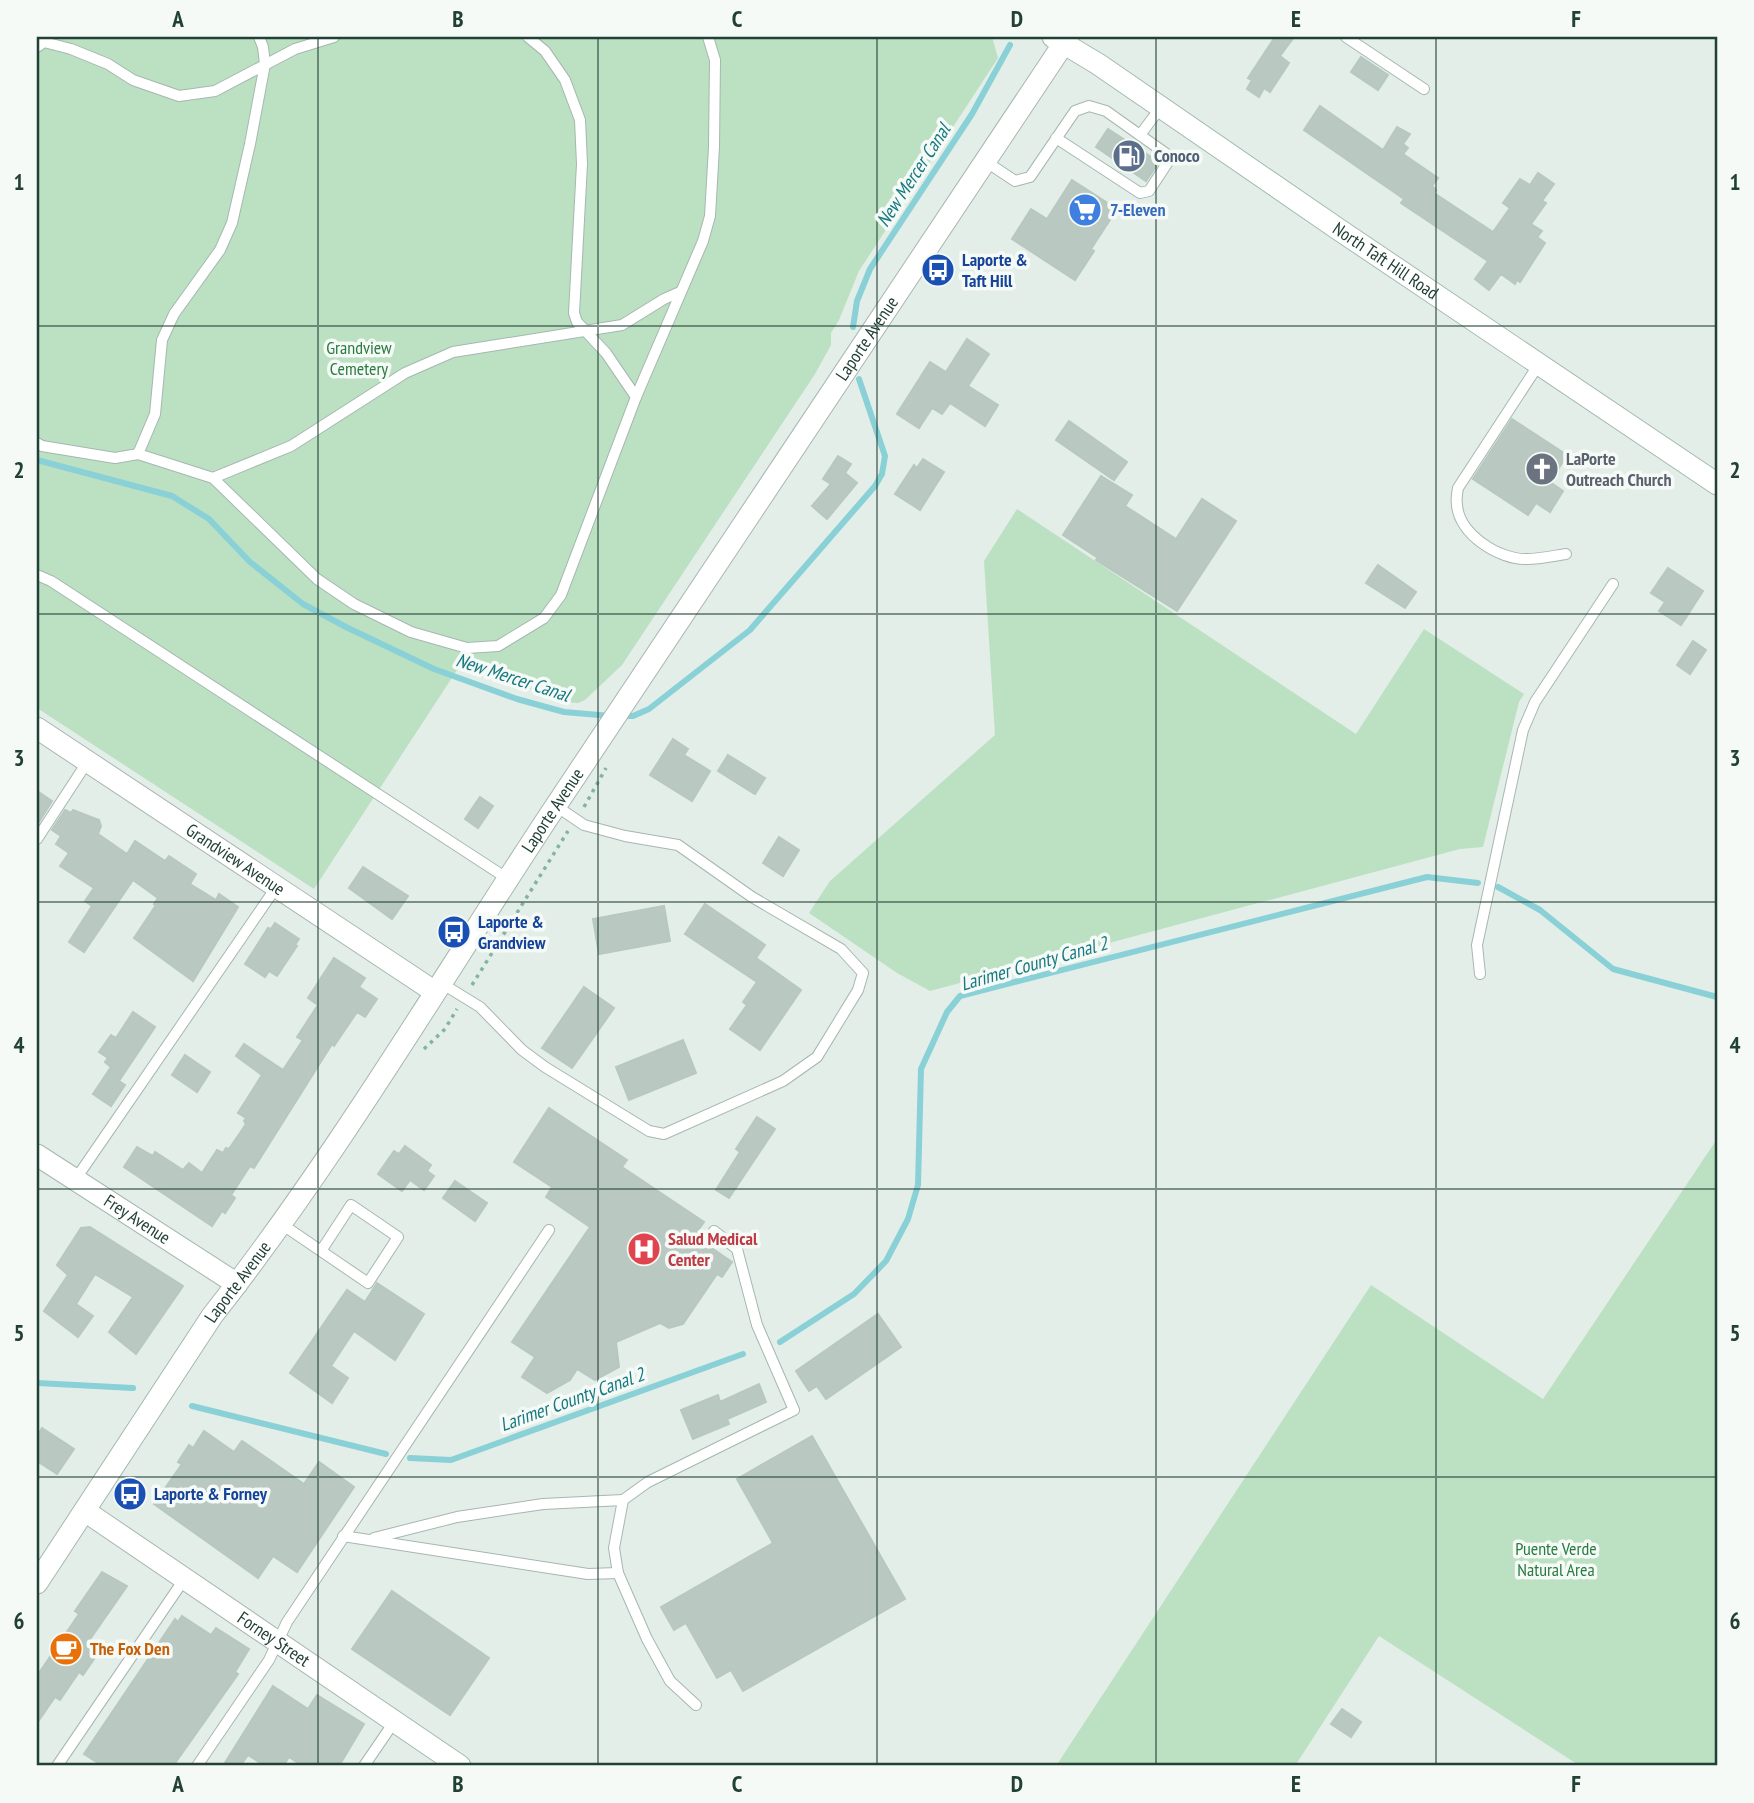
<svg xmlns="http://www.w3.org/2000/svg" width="1754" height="1803" viewBox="0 0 1754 1803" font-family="'PT Sans Narrow',sans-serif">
<rect width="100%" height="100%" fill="#e4eee9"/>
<g fill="#bce0c2">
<path d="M37,37h955l6,21 -139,213 -20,49 -8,13v12l-16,29 -193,291 -37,35 -7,3 -12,-1 -105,-38 -147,225 -277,-181z"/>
<path d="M1017,509l339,225 68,-105 100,65 -5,8 -36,145 -23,2 -530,142 -33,-18 -88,-60 21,-32 165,-146 -11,-174z"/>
<path d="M1717,1139v627h-137l-201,-130 -84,130h-239l315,-481 172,114z"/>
</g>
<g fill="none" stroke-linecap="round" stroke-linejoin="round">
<g stroke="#89d1d6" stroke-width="6">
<path d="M853,327l4,-26 13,-32 102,-155 38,-69"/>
<path d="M37,460l135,36 37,23 41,43 53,42 43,23 88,42 83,30 47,13 47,4"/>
<path d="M622,716h11l16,-7 101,-79 125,-144 7,-12 3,-18 -26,-77"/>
<path d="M1498,887l42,23 73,59 104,28"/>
<path d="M780,1342l74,-48 32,-33 22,-42 10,-34 3,-116 26,-57 13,-16 467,-119 51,6"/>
<path d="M37,1383l96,5"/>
<path d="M192,1406l194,48"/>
<path d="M410,1458l41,2 292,-106"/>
</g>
</g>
<g fill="#b9c9c1" stroke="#b6c8bf" stroke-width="2">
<path d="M1275,37h19l-14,19 9,7 -19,29 -6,-4 -5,9 -12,-8 5,-9 -4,-2z"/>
<path d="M1361,57l27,18 -10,15 -27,-18z"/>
<path d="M1320,106l63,44 14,-23 13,7 -7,10 5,4 -5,6 35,24 -6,8 4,4 -2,3 59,39 17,-24 -7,-5 17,-24 10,6 8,-12 16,11 -12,17 4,2 -15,21 11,7 -5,6 8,6 -25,39 -3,-2 -2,4 -14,-10 -12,16 -14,-11 13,-18 -87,-58 3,-4 -100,-69z"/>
<path d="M1108,129l51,33 -13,19 -50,-34z"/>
<path d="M1072,180l45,29 -26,40 3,2 -19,29 -63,-41 19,-30 16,10z"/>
<path d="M967,339l22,15 -21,32 30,19 -13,21 -35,-23 -8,11 -10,-6 -13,20 -22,-14 33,-52 16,10z"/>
<path d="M1512,419l55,36 -17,27 13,9 -13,21 -14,-9 -8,12 -55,-36z"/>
<path d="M1069,421l58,41 -13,18 -58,-40z"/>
<path d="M838,456l13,8 -6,9 12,10 -30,36 -15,-13 19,-22 -8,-5z"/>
<path d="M923,459l21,13 -24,38 -25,-16 19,-29 3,3z"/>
<path d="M1101,476l31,19 -7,11 51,33 26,-40 34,22 -59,90 -81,-51 2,-2 -35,-23z"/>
<path d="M1378,565l38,27 -11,16 -39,-25z"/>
<path d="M1668,568l35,23 -22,34 -22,-14 6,-9 -14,-9z"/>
<path d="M1693,641l13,9 -16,24 -13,-9z"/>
<path d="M673,739l15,10 -4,6 26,16 -18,30 -42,-26z"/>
<path d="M728,755l37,23 -10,16 -37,-23z"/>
<path d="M37,791l15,10 -13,21 -2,-2z"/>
<path d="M480,797l13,9 -15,22 -13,-9z"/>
<path d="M65,810l6,3 2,-3 26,10 2,6 -3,8 29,20 8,-13 30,20 4,-5 27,18 -6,10 26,16 3,-6 19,13 -45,74 -59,-43 22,-33 -2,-1 4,-6 -25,-18 -49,72 -15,-10 23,-36 -7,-5 9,-13 -34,-22 9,-13 -13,-9 5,-8 -9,-6z"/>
<path d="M779,837l20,13 -16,26 -20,-13z"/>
<path d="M363,867l45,29 -16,23 -43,-31z"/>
<path d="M705,904l60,41 -9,13 45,32 -41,60 -30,-21 17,-24 -4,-3 14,-20 -72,-48z"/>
<path d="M664,906l6,35 -71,13 -6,-35z"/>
<path d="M275,923l24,16 -4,6 2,1 -20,30 -8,-5 -4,6 -20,-13 23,-36 3,1z"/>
<path d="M334,958l31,20 -6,9 18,12 -12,18 -8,-5 -23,34 -2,-2 -78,124 -4,-2 -19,29 4,3 -10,15 -3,-2 -10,15 -88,-59 13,-20 16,9 2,-4 28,18 6,-7 13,10 15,-23 6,3 3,-5 3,1 17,-25 -2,-3 2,-3 -8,-5 24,-38 -26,-19 8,-12 39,26 20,-30 -6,-3 21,-32 -10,-7z"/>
<path d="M584,987l30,21 -42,60 -30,-20z"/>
<path d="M133,1012l22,15 -36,54 6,4 -14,21 -18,-12 18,-27 -6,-5 3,-4 -9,-6 12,-17 5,3z"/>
<path d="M683,1040l13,33 -67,27 -13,-33z"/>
<path d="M185,1055l25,17 -13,20 -25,-17z"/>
<path d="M549,1108l78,52 -5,7 82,55 -10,14 38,26 -10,15 -5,-3 -34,50 -14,4 -9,-5 -44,19 3,25 -24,13 -18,-11 -7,11 -23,13 -25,-16 13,-20 -23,-15 78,-115 -44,-30 6,-10 -38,-25z"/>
<path d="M757,1117l18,12 -46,69 -13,-8 24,-38 -4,-3z"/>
<path d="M405,1146l26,19 -4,6 7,5 -10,14 -14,-10 -8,11 -24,-17 16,-23 5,3z"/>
<path d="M455,1181l32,22 -12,18 -32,-23z"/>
<path d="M90,1227l93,59 -47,68 -27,-22 24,-35 -38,-23 -19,30 17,12 -15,21 -34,-26 24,-36 -11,-10 24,-37z"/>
<path d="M377,1283l47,31 -29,46 -41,-29 -23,35 17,12 -16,25 -42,-30 57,-83 18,12z"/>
<path d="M878,1314l23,33 -75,52 -9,-13 -8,5 -13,-20z"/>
<path d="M759,1384l7,18 -39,17 2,5 -36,15 -12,-29 37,-15 2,7z"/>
<path d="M42,1428l32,21 -17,25 -20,-13v-24z"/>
<path d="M204,1431l30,21 8,-11 62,43 15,-22 35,25 -57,85 -24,-16 -15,22 -104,-74 28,-40 -4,-2 11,-17 4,3z"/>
<path d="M812,1436l93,163 -162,92 -12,-21 -14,8 -31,-55 -12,7 -13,-23 112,-64 -36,-64z"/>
<path d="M102,1572l25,14 -41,59 12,8 -15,22 -4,-3 -19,28 -5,-3 -18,26v-47l42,-62 -4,-3z"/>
<path d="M392,1591l97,67 -39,57 -98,-66z"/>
<path d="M182,1616l29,19 5,-7 33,21 -14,23 3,2 -65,92h-70l-19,-12 91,-135 3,3z"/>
<path d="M273,1686l35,23 9,-14 47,29 -25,42h-36l-14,-9 -6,9h-18l-17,-11 -8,11h-17z"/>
<path d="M1342,1709l19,13 -10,15 -20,-13z"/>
</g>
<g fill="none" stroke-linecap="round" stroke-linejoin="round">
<defs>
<g id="service">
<path d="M528,37l17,14 20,29 15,40 2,44 -8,149 3,9 29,31 30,44"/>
<path d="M1346,37l78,52"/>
<path d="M37,47l7,-5 27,7 37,15 25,16 46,16 36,-5 80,-42 39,-12"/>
<path d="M1140,135l21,-28"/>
<path d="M985,161l30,20 15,-4 45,-66 14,-5 17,5 62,44v7l-19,29 -9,2 -84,-55"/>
<path d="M1539,364l-81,124c-1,5 -2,11 -1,17 2,29 42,55 70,54 12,0 26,-3 39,-5"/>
<path d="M37,443l5,3 73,12 23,-4 75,24 104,101 37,25 57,28 56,16 31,-2 46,-28 17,-23 75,-198 67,-156 7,-25 4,-69 1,-87 -7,-23"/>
<path d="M138,454l17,-40 7,-74 12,-26 46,-64 12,-27 18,-79 15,-80 -2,-17 -4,-10"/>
<path d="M213,478l78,-32 114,-73 48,-21 169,-27 42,-26 16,-7"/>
<path d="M37,575l14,6 457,298"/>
<path d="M37,839l51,-78"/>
<path d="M1480,974l-3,-29 46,-215 12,-28 78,-118"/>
<path d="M441,983l39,24 42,43 23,17 104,64 15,3 119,-53 34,-24 41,-67 5,-17 -22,-24 -89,-52 -74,-52 -53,-9 -41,-11 -28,-19"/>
<path d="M75,1180l202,-294"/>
<path d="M280,1223l88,60 30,-46 -47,-32 -30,46"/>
<path d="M343,1536l245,38 30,-1"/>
<path d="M374,1538l83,-21 86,-13 80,-4"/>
<path d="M696,1705l-26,-24 -23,-42 -29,-66 -4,-25 9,-48 25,-18 146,-72 -37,-85 -20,-76 -23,-18"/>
<path d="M57,1766l128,-188"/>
<path d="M197,1766l72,-106 18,-38 262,-392"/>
<path d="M364,1766l30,-44"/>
</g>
<g id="minor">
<path id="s1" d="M37,1155l200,129"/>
<path id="s2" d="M85,1511l375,255"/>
</g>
<g id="tertiary">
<path id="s3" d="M37,728l398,264"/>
<path id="s4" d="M37,1583l175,-267c124,-158 227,-333 337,-500 172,-261 347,-519 519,-779"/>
</g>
<g id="secondary">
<path id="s5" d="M1053,37l45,27 240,165 379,255"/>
</g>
</defs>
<use href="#service" stroke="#a6b7b0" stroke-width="12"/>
<use href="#minor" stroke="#a6b7b0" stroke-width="23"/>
<use href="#tertiary" stroke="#a6b7b0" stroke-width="23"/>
<use href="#secondary" stroke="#a1bbb0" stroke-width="23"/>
<g stroke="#83b4a0" stroke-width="3.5" stroke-dasharray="3.5 5" stroke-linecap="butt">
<path d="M584,807l22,-39"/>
<path d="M472,985l96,-154"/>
<path d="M424,1049l21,-20 12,-20"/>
</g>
<use href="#service" stroke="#fff" stroke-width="10"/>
<use href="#minor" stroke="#fff" stroke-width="21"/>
<use href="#tertiary" stroke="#fff" stroke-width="21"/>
<use href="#secondary" stroke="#fff" stroke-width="21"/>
</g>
<path fill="none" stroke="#224136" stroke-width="2" stroke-opacity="0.55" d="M318,37v1729M598,37v1729M877,37v1729M1156,37v1729M1436,37v1729M37,326h1680M37,614h1680M37,902h1680M37,1189h1680M37,1477h1680"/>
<defs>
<symbol id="fuel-disc" viewBox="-11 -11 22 22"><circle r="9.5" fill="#5c6f8a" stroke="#f5faf7"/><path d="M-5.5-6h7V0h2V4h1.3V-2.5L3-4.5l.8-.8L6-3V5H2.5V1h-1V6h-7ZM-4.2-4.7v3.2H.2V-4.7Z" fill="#fff"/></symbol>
<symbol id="supermarket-disc" viewBox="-11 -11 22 22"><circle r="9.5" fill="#3f7fe0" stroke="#f5faf7"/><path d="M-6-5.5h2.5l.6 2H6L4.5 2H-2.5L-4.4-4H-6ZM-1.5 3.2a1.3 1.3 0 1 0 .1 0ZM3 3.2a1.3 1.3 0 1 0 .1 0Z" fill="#fff"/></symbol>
<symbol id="bus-disc" viewBox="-11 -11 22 22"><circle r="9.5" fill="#1a4fb4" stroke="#f5faf7"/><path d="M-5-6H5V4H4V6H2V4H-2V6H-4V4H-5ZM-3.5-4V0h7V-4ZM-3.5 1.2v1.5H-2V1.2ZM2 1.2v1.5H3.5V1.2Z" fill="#fff"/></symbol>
<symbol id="church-disc" viewBox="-11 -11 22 22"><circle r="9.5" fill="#6b7280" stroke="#f5faf7"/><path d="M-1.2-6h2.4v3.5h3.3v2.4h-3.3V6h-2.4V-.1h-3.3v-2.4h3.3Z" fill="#fff"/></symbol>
<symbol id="hospital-disc" viewBox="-11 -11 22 22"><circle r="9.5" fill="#e0444e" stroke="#f5faf7"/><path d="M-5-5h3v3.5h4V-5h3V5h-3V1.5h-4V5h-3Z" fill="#fff"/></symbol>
<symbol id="cafe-disc" viewBox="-11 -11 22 22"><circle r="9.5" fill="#e8710a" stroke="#f5faf7"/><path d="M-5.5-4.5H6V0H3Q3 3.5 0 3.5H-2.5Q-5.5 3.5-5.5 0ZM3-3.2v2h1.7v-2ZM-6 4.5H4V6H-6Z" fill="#fff"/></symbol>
</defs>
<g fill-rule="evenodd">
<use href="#fuel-disc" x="1110" y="137" width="38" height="38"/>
<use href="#supermarket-disc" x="1066" y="191" width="38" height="38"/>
<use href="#bus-disc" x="919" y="251" width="38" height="38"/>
<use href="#church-disc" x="1523" y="450" width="38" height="38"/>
<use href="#bus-disc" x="435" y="913" width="38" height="38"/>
<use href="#hospital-disc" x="625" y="1230" width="38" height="38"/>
<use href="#bus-disc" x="111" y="1475" width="38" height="38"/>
<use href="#cafe-disc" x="47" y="1630" width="38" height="38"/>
</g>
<g text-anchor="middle" stroke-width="7" stroke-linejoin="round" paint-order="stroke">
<g font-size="18" font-weight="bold" fill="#4e5e75" stroke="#f5faf7" text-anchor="start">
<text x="1154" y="162">Conoco</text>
</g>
<g font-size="18" font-weight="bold" fill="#366cbe" stroke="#f5faf7" text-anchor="start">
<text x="1110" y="216">7-Eleven</text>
</g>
<g font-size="18" font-weight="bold" fill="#164399" stroke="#f5faf7" text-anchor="start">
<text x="962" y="266">Laporte &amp;<tspan x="962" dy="21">Taft Hill</tspan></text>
<text x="478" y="928">Laporte &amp;<tspan x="478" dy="21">Grandview</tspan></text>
<text x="154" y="1500">Laporte &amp; Forney</text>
</g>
<g font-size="18" fill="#224136" stroke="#f5faf7">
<text dy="6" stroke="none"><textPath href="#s5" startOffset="401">North Taft Hill Road</textPath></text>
<text dy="6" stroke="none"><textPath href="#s4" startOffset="1496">Laporte Avenue</textPath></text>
<text dy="6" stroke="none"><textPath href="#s4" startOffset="929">Laporte Avenue</textPath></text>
<text dy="6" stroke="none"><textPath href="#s3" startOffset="238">Grandview Avenue</textPath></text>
<text dy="6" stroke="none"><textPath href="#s1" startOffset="119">Frey Avenue</textPath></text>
<text dy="6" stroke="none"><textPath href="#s4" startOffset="362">Laporte Avenue</textPath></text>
<text dy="6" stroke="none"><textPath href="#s2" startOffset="228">Forney Street</textPath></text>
</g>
<g font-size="18" fill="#297b41" stroke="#f5faf7">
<text x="359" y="354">Grandview<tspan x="359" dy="21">Cemetery</tspan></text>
<text x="1556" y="1555">Puente Verde<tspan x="1556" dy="21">Natural Area</tspan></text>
</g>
<g font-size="18" font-weight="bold" fill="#5b616d" stroke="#f5faf7" text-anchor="start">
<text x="1566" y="465">LaPorte<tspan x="1566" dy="21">Outreach Church</tspan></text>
</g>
<g font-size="18" font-weight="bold" fill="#be3a42" stroke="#f5faf7" text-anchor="start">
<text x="668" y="1245">Salud Medical<tspan x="668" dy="21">Center</tspan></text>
</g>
<g font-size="18" font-weight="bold" fill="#c56008" stroke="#f5faf7" text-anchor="start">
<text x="90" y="1655">The Fox Den</text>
</g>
<g font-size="19" font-style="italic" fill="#187981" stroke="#f5faf7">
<text transform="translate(913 175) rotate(-57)" y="7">New Mercer Canal</text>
<text transform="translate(513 677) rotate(18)" y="7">New Mercer Canal</text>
<text transform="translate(1034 963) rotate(-16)" y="7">Larimer County Canal 2</text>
<text transform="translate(572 1399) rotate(-20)" y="7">Larimer County Canal 2</text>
</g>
</g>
<rect width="1754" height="1803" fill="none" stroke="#f5faf7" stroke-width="77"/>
<rect x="38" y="38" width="1678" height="1726" fill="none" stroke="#224136" stroke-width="2.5"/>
<g font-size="23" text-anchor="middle" font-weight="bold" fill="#224136">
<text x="178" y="27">A</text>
<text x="458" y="27">B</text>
<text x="737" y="27">C</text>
<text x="1017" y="27">D</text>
<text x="1296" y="27">E</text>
<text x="1576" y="27">F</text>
<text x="19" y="190">1</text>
<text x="1735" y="190">1</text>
<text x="19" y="478">2</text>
<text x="1735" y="478">2</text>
<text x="19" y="766">3</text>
<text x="1735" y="766">3</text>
<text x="19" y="1053">4</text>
<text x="1735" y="1053">4</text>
<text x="19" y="1341">5</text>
<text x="1735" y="1341">5</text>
<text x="19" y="1629">6</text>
<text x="1735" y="1629">6</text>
<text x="178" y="1792">A</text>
<text x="458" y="1792">B</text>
<text x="737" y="1792">C</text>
<text x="1017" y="1792">D</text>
<text x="1296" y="1792">E</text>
<text x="1576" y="1792">F</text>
</g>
</svg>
